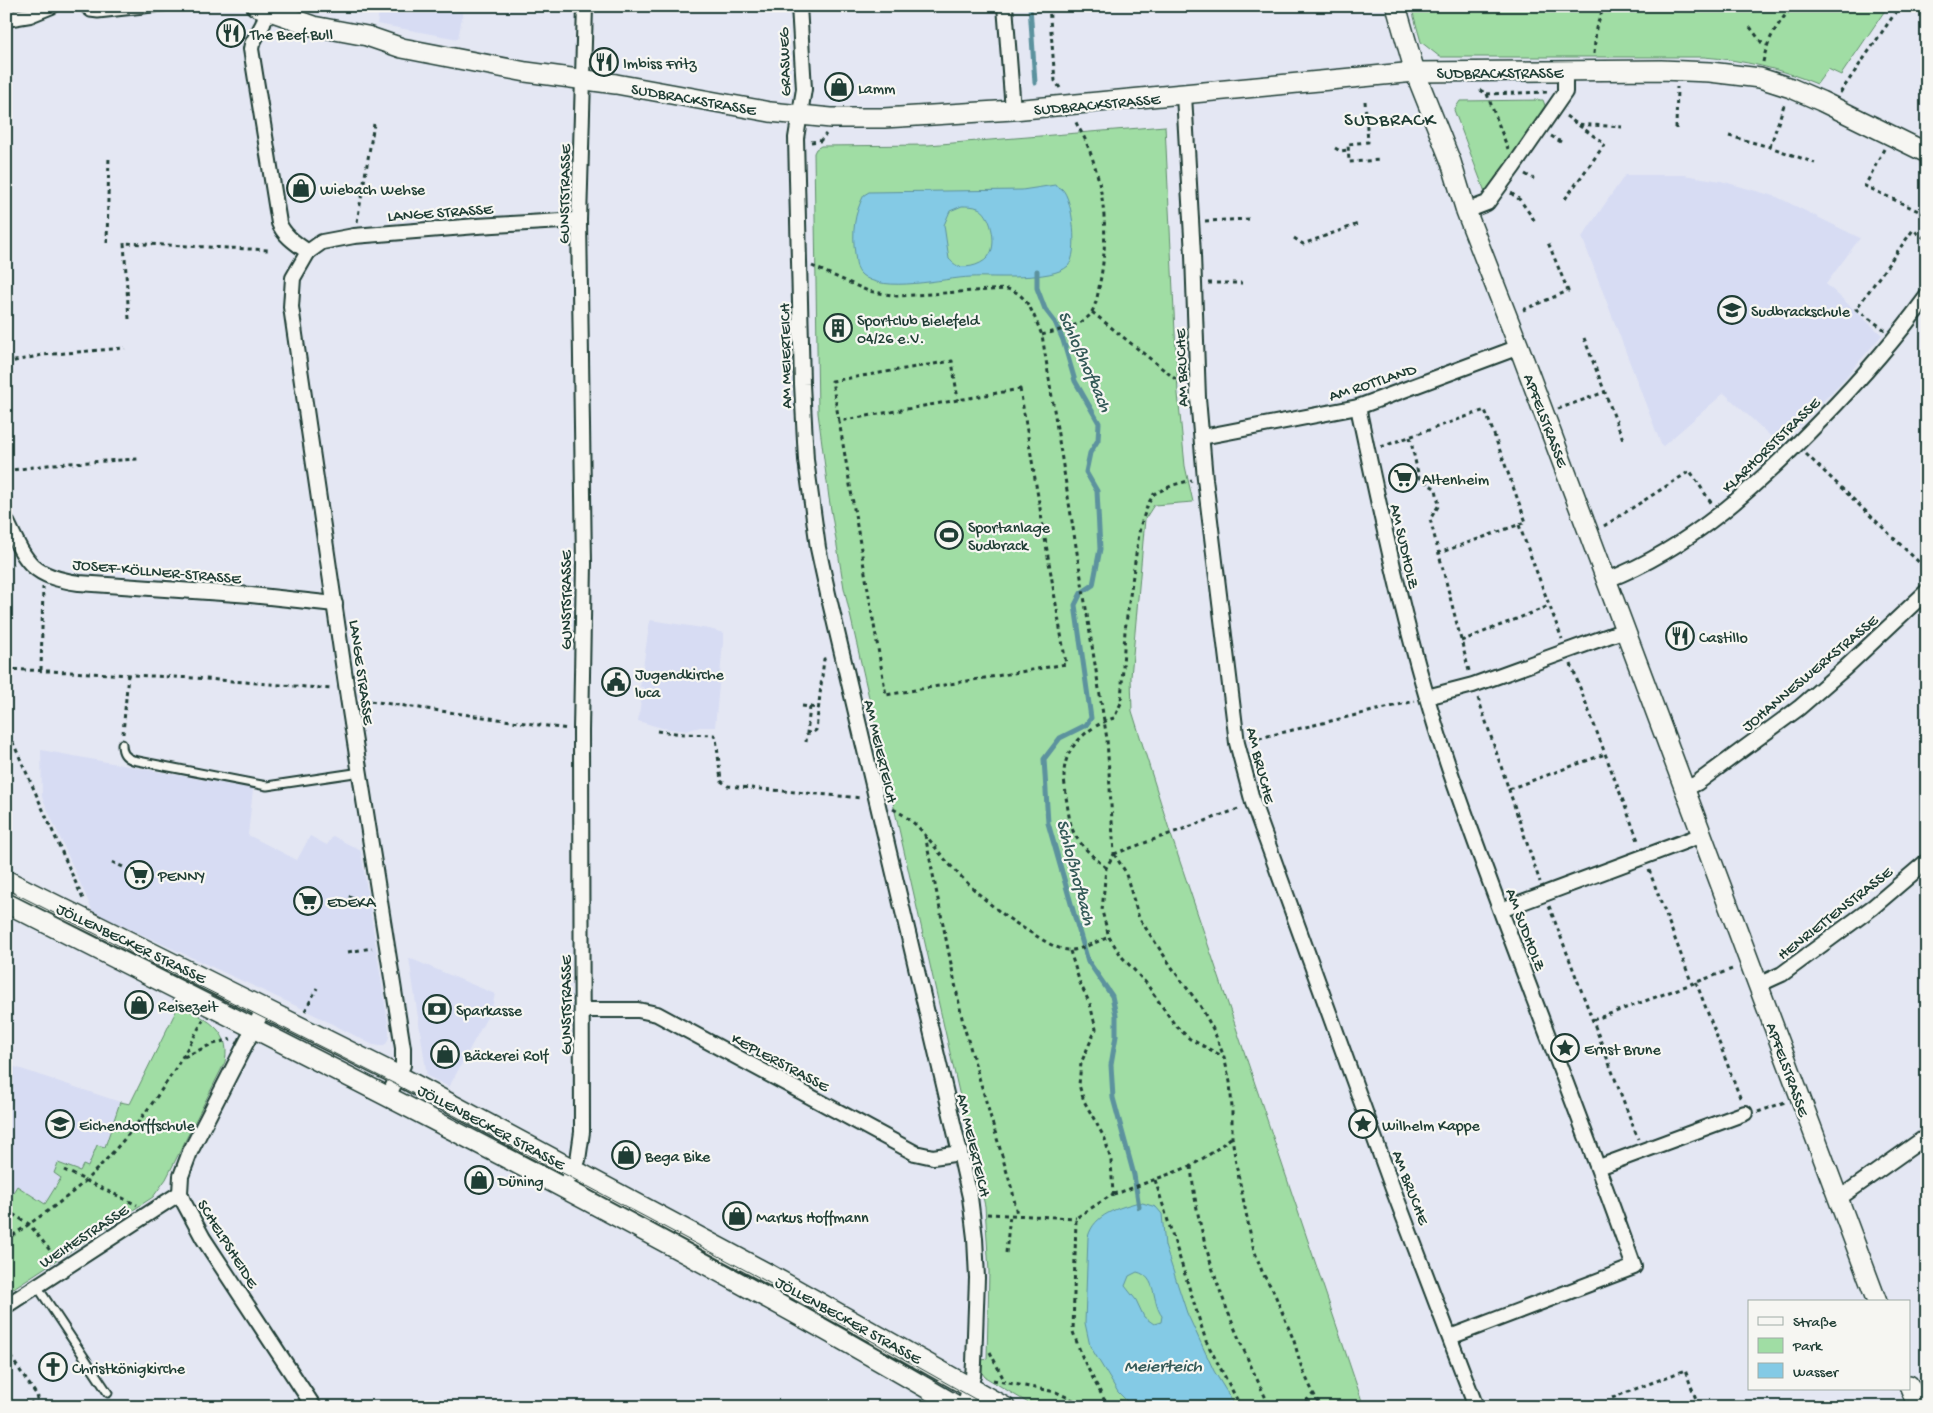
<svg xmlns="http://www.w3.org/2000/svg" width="1933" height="1413" viewBox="0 0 1933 1413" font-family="'Gochi Hand',sans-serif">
<rect width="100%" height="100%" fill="#e4e7f3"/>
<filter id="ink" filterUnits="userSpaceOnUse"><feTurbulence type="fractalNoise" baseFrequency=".02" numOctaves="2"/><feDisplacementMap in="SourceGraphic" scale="10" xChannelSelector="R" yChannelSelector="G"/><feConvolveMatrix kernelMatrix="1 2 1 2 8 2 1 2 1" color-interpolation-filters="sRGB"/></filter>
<g filter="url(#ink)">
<g fill="#d7dcf3">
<path d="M380,6h84l-6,33 -81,-15z"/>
<path d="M1625,175h59l37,6 56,16 83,41 -34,46 56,51 -44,51 -58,59 -56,-52 -62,54 -80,-210z"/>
<path d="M650,620l59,9 15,4 -9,94h-15l-14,4 -24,-3 -24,-7 5,-34h-3z"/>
<path d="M41,750l212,39 -5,46 49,25 13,-24 17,9 6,-9 28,15 28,178v8l-3,7 -5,2 -8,-1 -68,-35 -212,-98 -51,-115z"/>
<path d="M409,958l86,36 -3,14 -43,79 -22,-11z"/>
<path d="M6,1064l114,38 -16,46 -7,-3 -9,22 -27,11 -16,26 -28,-18 -11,18z"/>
</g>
<g fill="#a0dda4" stroke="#608d6c">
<path d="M1411,6h477l-47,69 -13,-6 -11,15c-36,-15 -74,-24 -113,-27h-264l-19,-15z"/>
<path d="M1543,100l3,8 -55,82 -6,2 -31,-82 6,-9z"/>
<path d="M1165,126l13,268 7,72 8,36 -39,3 -9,14 -14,158 1,34 37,118 195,578h-329l-50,-30 -3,-4v-13l5,-1 2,-87 -4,-66 -141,-618 -15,-90 -11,-85 -4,-260 2,-4 5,-3 107,-1z"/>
<path d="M179,1005c24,13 53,23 46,57l-59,117 -13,18 -147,96v-89l11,-18 28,18 16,-26 -7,-5 4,-10 22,8 3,-6 5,2 9,-22 8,2 15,-45 10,2z"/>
</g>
<g fill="#84cae5" stroke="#5c929e" fill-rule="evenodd">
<path d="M1055,185c2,2 5,2 7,4 11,10 17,66 6,77 -16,15 -75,10 -97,11 -28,1 -87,17 -109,-2 -6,-5 -6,-14 -7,-21 -3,-22 -1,-40 9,-59l5,-3 153,-2zM962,206c4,0 12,0 16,2 13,5 19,35 12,46 -5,10 -22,15 -32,12 -3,-1 -7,-5 -9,-7l-5,-34 6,-14z"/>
<path d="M1139,1202l17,5 6,7 3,32 22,67 27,58 22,36h-103l-15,-15 -28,-46 -5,-23 3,-86c6,-23 30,-29 51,-35zM1137,1272c21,5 14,30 25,44l-1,6 -7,2 -10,-7 -8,-17 -11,-14 4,-10z"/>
</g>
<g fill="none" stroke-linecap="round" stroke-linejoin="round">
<g stroke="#5c929e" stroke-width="5">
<path d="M1030,6l5,77"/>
<path d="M1037,271v17l8,21 10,13 8,18 12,41 24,42 -1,17 -8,13 -4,19 11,19 3,58 -7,36 -12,8 -6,12 16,113 -5,7 -26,13 -16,21 4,64 26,91 14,47 24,35 4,19v21l-5,29 2,33 21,77 5,32"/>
</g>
<defs>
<g id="lane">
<path d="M81,6l9,7 8,1 73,-8"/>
<path d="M122,744c0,9 3,13 11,16l134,26 94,-14"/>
<path d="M37,1286l71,107"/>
</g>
<g id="street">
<path d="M799,6l5,83 -8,49 6,246 4,76 12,88 10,46 132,559 10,44 5,41 2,40 -3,85 -1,13 -9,31"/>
<path d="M1005,6l8,104"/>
<path d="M267,11l-4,13 -11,20 -1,5 28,174c5,13 18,21 29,29l-15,26 -2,29 57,391 55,350v17l-15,32"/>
<path d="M6,19l24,-4 22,-9"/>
<path d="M1184,95l9,160 5,143 7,81 32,264 16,60 140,386 83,218"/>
<path d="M1466,211l21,-8 27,-37 51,-74v-21"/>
<path d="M308,252l14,-10 32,-6 123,-10 102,-6"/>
<path d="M1358,407c26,122 51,243 91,361 58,168 126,332 185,499l-184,70"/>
<path d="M1202,437l156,-30 161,-60"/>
<path d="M6,520c20,42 24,56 73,63l172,12 84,9"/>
<path d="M1607,580c84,-32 152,-96 214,-160 38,-39 74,-80 106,-124"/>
<path d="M1427,697l46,-12 152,-55"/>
<path d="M1685,789l12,-6 102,-75 46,-40 82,-77"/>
<path d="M1501,910l201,-75"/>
<path d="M1758,985l24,-11 91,-67 54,-46"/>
<path d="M264,1008l-74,144 -9,24 -1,17 3,8 20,37 111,169"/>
<path d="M582,1010h56l19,4 258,139 18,4 27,-4"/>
<path d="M1599,1167l146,-54"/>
<path d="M563,1189l15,-29 4,-28 -1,-401 3,-168 -5,-343 6,-214"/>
<path d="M1838,1199l89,-63"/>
<path d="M6,1306l174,-113"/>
</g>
<g id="secondary">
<path d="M256,6l57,20 54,10 35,12 124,24 90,12 154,28 61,6h53l129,-8 402,-38 246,-2 49,2 50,6 31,10 30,13 106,52"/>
<path d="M1396,6l19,66 36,90 15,49 53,136 358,955"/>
<path d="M6,880l393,196 366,196 240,135"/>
<path d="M6,903c251,127 504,253 750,389 69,37 136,76 203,115"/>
<path d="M1909,1385l9,22"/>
</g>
</defs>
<use href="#lane" stroke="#1f3d34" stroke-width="11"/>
<use href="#street" stroke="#1f3d34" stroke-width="18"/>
<use href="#secondary" stroke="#1f3d34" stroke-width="22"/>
<g stroke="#1f3d34" stroke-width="3" stroke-dasharray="4 4" stroke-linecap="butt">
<path d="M1049,6l6,75 5,7"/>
<path d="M1750,27l12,16 4,2"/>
<path d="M1594,54l2,-26 8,-22"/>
<path d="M1763,62c5,-25 14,-37 30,-56"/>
<path d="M1480,90l7,4 61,-2"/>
<path d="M1840,93l60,-87"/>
<path d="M1487,94l21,55"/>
<path d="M1365,101l3,41 -20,2 1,18 31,-2"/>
<path d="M1566,116l11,8 45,3"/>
<path d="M1676,129l1,-42"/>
<path d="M1551,136l10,6"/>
<path d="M1729,136l41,11 45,16"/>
<path d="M811,142l9,-1 6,-7"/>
<path d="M1770,147l15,-45"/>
<path d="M1335,148l5,3 8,-1"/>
<path d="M1884,149l-19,37 62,29"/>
<path d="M1525,174l9,5"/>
<path d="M1511,193l9,7 15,21"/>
<path d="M1565,199l40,-55 -28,-20"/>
<path d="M1205,221l45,-2"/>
<path d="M357,222l17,-98"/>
<path d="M1294,238l9,6 55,-20"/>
<path d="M107,243l2,-88"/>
<path d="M812,266l56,25 29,5 110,-7c21,4 27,28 35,46l65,404 7,115 -8,14 -4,43 7,26 13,20 24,26 29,42 15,14 34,18"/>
<path d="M1208,283h34"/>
<path d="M1523,310l45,-19 -21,-51"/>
<path d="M1092,312l92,74"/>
<path d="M129,319l-5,-76 146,7"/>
<path d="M1885,330l-29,-21 57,-79 14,10"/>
<path d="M1042,335c15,-5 34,-7 46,-18 8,-8 10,-24 12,-35 9,-46 5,-95 -13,-138 -3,-9 -9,-16 -12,-24"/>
<path d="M1584,338l40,104"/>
<path d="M6,363l36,-8 83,-7"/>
<path d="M1020,389l46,275 -180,31 -47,-274z"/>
<path d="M1558,409l47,-17"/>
<path d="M839,421l-7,-40 120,-20 6,39"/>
<path d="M1410,437l9,41 17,11 3,16 -9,14 39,152"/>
<path d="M1381,447l104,-37 41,112 -87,31"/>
<path d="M1806,454l121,116"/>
<path d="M6,471l48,-7 85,-5"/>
<path d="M1519,525l43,114"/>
<path d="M1604,526l86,-55 22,33"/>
<path d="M6,569l8,-5"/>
<path d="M1461,641l88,-35"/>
<path d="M1571,664l68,179"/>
<path d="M6,669l188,9 138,11"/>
<path d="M41,670l2,-83"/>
<path d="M1478,698l62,184"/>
<path d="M363,700l205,29"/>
<path d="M802,706l8,1 -4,35"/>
<path d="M810,707l9,1"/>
<path d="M6,727l77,172"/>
<path d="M657,731l27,3 30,1 2,2 5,44 7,5 134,12"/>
<path d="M806,733h6l4,-3 8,-71 4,-1"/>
<path d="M123,734l5,-60"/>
<path d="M1251,740l164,-39"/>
<path d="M1509,789l96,-35"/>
<path d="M893,809c29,15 36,33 57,56 26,28 51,51 85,70 9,6 23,15 35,15 9,1 30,-10 39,-13"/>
<path d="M925,835l38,188 50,170 4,22"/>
<path d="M1114,854l11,17 14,47 36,54 26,35 13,24 10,26 6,25 2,26v29l4,27 17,83 10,27 10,16 21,51 8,28 18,38"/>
<path d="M1114,854l127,-46"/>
<path d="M112,862l11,5"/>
<path d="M1106,868c-12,-11 -26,-22 -33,-37 -4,-10 -5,-23 -7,-34 0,-7 -2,-15 -2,-23 0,-27 25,-48 50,-56l7,-15 4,-73 15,-103 8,-23 6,-10 19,-9 19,-5"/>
<path d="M1649,870l43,114"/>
<path d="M349,896l4,2"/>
<path d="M1549,906l89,233"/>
<path d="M1070,951l10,32 10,21 6,25 -15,34 -2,22 5,16 21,38 6,22 2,33 -37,24 -3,114 10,27 25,48"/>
<path d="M348,952l24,-4"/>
<path d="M1696,982l45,118"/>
<path d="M305,1011l12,-23"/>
<path d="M1593,1020l142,-52"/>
<path d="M184,1057l26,-12 21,-6"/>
<path d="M1758,1112l27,-10"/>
<path d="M1191,1166c7,84 43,165 79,241"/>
<path d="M64,1170l73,35"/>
<path d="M1155,1180l51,161 35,66"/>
<path d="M1113,1194l8,-2 70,-26 22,-14 19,-15"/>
<path d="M6,1210l23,14 27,34"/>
<path d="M987,1214l89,4"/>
<path d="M6,1230l7,5"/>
<path d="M6,1240c27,-19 56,-37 80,-60 49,-47 86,-101 117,-160"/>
<path d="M1006,1253l4,-38"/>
<path d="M6,1334l3,-14"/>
<path d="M6,1350l32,47 -12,10"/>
<path d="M990,1352l15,30"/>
<path d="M993,1380l63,12 32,15"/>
<path d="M1612,1398l73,-28 14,37"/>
<path d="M1300,1407l14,-14"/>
</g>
<use href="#lane" stroke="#f6f6f2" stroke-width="7"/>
<use href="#street" stroke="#f6f6f2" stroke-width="14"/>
<use href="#secondary" stroke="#f6f6f2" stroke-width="19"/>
<path stroke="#1f3d34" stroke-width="1" d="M6,889l389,195 367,195 227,128"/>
</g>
</g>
<defs>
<symbol id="restaurant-ring" viewBox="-11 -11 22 22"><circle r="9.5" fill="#f6f6f2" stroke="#1f3d34" stroke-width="1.5"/><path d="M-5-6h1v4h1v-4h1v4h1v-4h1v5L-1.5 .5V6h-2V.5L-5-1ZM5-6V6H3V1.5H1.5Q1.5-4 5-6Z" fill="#1f3d34"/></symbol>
<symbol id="shop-ring" viewBox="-11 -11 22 22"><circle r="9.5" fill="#f6f6f2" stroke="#1f3d34" stroke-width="1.5"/><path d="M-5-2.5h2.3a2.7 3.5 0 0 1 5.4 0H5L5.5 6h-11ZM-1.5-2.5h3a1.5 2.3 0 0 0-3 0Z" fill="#1f3d34"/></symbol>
<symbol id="school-ring" viewBox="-11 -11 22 22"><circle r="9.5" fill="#f6f6f2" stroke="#1f3d34" stroke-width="1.5"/><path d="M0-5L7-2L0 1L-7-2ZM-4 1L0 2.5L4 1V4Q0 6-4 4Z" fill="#1f3d34"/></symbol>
<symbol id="building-ring" viewBox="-11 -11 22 22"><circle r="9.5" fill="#f6f6f2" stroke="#1f3d34" stroke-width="1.5"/><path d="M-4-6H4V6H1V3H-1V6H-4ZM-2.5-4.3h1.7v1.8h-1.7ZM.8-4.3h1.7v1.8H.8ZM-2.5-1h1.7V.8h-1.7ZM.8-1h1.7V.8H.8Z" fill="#1f3d34"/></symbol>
<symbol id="supermarket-ring" viewBox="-11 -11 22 22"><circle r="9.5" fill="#f6f6f2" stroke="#1f3d34" stroke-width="1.5"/><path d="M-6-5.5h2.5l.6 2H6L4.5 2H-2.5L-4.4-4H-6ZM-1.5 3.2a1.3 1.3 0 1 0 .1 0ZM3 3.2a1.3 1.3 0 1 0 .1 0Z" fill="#1f3d34"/></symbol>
<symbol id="stadium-ring" viewBox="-11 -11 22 22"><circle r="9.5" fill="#f6f6f2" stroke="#1f3d34" stroke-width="1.5"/><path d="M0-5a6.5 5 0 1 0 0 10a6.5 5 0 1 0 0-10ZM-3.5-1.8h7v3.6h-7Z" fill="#1f3d34"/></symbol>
<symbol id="civic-ring" viewBox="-11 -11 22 22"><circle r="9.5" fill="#f6f6f2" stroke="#1f3d34" stroke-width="1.5"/><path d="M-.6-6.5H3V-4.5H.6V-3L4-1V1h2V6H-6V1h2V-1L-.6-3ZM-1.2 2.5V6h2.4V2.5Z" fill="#1f3d34"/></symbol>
<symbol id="bank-ring" viewBox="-11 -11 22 22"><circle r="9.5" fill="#f6f6f2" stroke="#1f3d34" stroke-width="1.5"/><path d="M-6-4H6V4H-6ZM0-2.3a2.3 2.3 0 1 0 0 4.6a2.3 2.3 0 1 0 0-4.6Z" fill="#1f3d34"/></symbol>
<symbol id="sight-ring" viewBox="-11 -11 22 22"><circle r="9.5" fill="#f6f6f2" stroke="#1f3d34" stroke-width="1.5"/><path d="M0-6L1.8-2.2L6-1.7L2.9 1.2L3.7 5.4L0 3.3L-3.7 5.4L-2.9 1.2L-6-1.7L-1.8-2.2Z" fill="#1f3d34"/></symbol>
<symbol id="church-ring" viewBox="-11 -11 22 22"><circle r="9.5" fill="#f6f6f2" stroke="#1f3d34" stroke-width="1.5"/><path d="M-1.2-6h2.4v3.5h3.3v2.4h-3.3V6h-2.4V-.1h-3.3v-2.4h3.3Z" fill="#1f3d34"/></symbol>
</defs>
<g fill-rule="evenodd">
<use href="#restaurant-ring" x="215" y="17" width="32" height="32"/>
<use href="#restaurant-ring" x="588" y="46" width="32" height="32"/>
<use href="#shop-ring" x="823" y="71" width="32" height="32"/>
<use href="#shop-ring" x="285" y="172" width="32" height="32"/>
<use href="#school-ring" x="1716" y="294" width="32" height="32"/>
<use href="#building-ring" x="822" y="312" width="32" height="32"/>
<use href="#supermarket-ring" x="1387" y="462" width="32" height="32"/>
<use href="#stadium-ring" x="933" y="519" width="32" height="32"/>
<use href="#restaurant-ring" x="1664" y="620" width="32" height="32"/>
<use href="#civic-ring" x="600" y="666" width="32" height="32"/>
<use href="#supermarket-ring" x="123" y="859" width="32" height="32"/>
<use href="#supermarket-ring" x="292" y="885" width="32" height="32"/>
<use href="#shop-ring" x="123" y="989" width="32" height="32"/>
<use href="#bank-ring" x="421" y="993" width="32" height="32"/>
<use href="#sight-ring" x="1549" y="1032" width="32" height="32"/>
<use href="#shop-ring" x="429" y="1038" width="32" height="32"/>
<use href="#school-ring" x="44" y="1108" width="32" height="32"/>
<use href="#sight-ring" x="1347" y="1108" width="32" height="32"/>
<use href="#shop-ring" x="610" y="1139" width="32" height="32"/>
<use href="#shop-ring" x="463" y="1164" width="32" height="32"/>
<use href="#shop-ring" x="721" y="1200" width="32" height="32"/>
<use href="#church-ring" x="37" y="1351" width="32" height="32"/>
</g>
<g text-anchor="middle" stroke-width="4.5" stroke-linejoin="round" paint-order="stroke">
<g font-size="16" fill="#1f3d34" stroke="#f6f6f2" text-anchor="start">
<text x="250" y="39">The Beef Bull</text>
<text x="623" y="68">Imbiss Fritz</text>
<text x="858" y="93">Lamm</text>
<text x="320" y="194">Wiebach Wehse</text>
<text x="1751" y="316">Sudbrackschule</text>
<text x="857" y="325">Sportclub Bielefeld<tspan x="857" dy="18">04/26 e.V.</tspan></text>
<text x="1422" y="484">Altenheim</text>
<text x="968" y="532">Sportanlage<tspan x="968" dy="18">Sudbrack</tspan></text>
<text x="1699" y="642">Castillo</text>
<text x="635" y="679">Jugendkirche<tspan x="635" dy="18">luca</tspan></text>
<text x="158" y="881">PENNY</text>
<text x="327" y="907">EDEKA</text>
<text x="158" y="1011">Reisezeit</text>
<text x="456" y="1015">Sparkasse</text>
<text x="1584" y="1054">Ernst Brune</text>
<text x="464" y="1060">Bäckerei Rolf</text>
<text x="79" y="1130">Eichendorffschule</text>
<text x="1382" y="1130">Wilhelm Kappe</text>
<text x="645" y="1161">Bega Bike</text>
<text x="498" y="1186">Düning</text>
<text x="756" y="1222">Markus Hoffmann</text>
<text x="72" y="1373">Christkönigkirche</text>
</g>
<g font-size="16" fill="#1f3d34" stroke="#f6f6f2">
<text transform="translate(783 62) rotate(-92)" y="6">GRASWEG</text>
<text x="1500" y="78">SUDBRACKSTRASSE</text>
<text transform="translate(694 98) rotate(10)" y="6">SUDBRACKSTRASSE</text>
<text transform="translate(1097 103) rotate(-5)" y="6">SUDBRACKSTRASSE</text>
<text transform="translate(563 194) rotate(-89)" y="6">GUNSTSTRASSE</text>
<text transform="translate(440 211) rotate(-4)" y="6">LANGE STRASSE</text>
<text transform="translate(784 356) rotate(-91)" y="6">AM MEIERTEICH</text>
<text transform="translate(1180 368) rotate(-92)" y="6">AM BRUCHE</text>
<text transform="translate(1372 381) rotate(-18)" y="6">AM ROTTLAND</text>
<text transform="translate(1547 420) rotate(69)" y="6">APFELSTRASSE</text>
<text transform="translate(1770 444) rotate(-44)" y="6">KLARHORSTSTRASSE</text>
<text transform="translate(1406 546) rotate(77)" y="6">AM SUDHOLZ</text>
<text transform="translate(157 570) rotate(5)" y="6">JOSEF-KÖLLNER-STRASSE</text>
<text transform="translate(565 600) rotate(-90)" y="6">GUNSTSTRASSE</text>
<text transform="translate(363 672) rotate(82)" y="6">LANGE STRASSE</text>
<text transform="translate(1809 672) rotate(-40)" y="6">JOHANNESWERKSTRASSE</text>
<text transform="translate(882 751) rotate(77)" y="6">AM MEIERTEICH</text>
<text transform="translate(1262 765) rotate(76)" y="6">AM BRUCHE</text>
<text transform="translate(1834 912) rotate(-38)" y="6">HENRIETTENSTRASSE</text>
<text transform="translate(1527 929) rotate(69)" y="6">AM SUDHOLZ</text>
<text transform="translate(132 942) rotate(26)" y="6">JÖLLENBECKER STRASSE</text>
<text transform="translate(565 1005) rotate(-90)" y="6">GUNSTSTRASSE</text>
<text transform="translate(781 1061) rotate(28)" y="6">KEPLERSTRASSE</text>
<text transform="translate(1789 1069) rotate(70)" y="6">APFELSTRASSE</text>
<text transform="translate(492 1126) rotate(28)" y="6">JÖLLENBECKER STRASSE</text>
<text transform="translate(975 1145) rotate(77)" y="6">AM MEIERTEICH</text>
<text transform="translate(1412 1187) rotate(69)" y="6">AM BRUCHE</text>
<text transform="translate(83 1235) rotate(-33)" y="6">WEIHESTRASSE</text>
<text transform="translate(229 1243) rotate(58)" y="6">SCHELPSHEIDE</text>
<text transform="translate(849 1319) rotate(29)" y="6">JÖLLENBECKER STRASSE</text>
</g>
<g font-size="18" font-style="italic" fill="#335957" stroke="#f6f6f2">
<text transform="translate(1086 361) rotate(66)" y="6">Schloßhofbach</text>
<text transform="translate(1077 872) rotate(75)" y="6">Schloßhofbach</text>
<text x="1163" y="1371">Meierteich</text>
</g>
<g font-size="19" letter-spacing="1" fill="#1f3d34" stroke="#f6f6f2">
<text x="1390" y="125">SUDBRACK</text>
</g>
</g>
<rect width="1933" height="1413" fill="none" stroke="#f6f6f2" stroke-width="25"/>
<rect x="12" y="12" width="1908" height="1388" fill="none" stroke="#1f3d34" stroke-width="2" filter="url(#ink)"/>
<rect x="1748" y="1300" width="162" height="90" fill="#f6f6f2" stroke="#a0aca6"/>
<rect x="1758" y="1317" width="25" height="8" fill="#f6f6f2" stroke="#a0aca6"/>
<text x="1793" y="1326" font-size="15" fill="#1f3d34">Straße</text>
<rect x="1758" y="1338" width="25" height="15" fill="#a0dda4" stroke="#a0aca6"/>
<text x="1793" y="1350" font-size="15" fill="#1f3d34">Park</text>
<rect x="1758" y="1363" width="25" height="15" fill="#84cae5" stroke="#a0aca6"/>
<text x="1793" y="1376" font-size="15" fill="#1f3d34">Wasser</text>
</svg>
